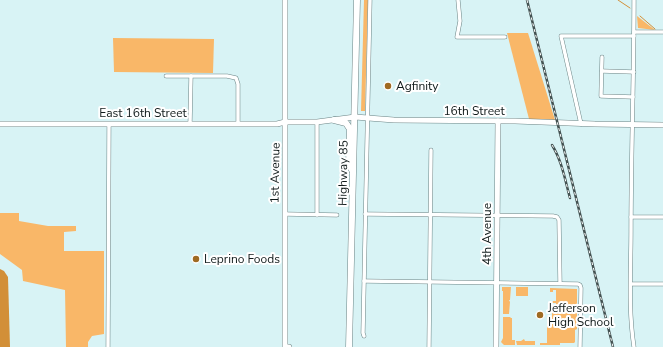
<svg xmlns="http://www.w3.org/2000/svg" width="663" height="347" viewBox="0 0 663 347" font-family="'Nunito Sans',sans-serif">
<rect width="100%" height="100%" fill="#d8f3f5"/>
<g fill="#f9b768">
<path d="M364,0h4l-3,111h-4z"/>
<path d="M637,16l18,14 -17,-2z"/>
<path d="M507,33h21l27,87 -26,-1z"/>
<path d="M113,38l101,1 -1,34 -99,-1z"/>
<path d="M0,213h19v8l29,5h28v5l-12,1v19h40v83l-12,2 -4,6v5h-22l-1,-57 -42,-9 -1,-11 -22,-16z"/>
<path d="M502,287h9l-1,13h-7v-9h-1z"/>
<rect x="516" y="287" width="12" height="9"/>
<path d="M550,288l27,1v40l-2,1v12l-1,1h-14v2h-20v-2h7v-27h5v-5l4,-1v-7h-4l1,-2h3v-11h-3v2h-3z"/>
<path d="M503,300h6l1,2 -1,12h-6z"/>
<path d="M503,317h7l1,1h1v22h3v5h-11l-3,-3 2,-4z"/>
<path d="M524,339l1,2h10v4h-18l-1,-4h5z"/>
</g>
<path fill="#d28f38" d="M0,269l4,2 4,6 2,70h-10z"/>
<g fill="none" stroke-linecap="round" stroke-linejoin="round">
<g stroke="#d28f38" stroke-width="1">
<path d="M618,0l12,8"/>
<path d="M640,16l15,13"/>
</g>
<defs>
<g id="street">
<path d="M458,0l2,21 -3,16h48"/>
<path d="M634,32h29"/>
<path d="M602,57l-1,39 32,1"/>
<path d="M602,71l32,1"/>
<path d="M166,76h61l9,2 2,6v40"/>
<path d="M190,123l1,-47"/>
<path d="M581,124l-20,-88h73"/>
<path d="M285,214l52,1"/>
<path d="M365,214l188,2 4,1 2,3 1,63"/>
<path d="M317,215v-93"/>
<path d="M631,217h32"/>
<path d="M364,281l214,3 2,1 1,3 -1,59"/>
<path d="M631,284h32"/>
<path d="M364,336l-1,-3 7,-333"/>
<path d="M108,347l1,-223"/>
<path d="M429,347l2,-197"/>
<path d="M634,347c-6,-38 -3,-77 -3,-116 0,-77 3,-154 3,-231"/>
</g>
<g id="secondary">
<path d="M285,0v347h4"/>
<path d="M0,124h277l8,-2h32l38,-5 39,3 121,1 80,3 68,1"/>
<path d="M496,347l2,-226"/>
</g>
<g id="highway">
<path d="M334,120l12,3 4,6 -1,34 3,7"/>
<path d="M349,347l8,-347"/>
</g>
</defs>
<use href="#street" stroke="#6b8485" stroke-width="4.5"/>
<use href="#secondary" stroke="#6b8485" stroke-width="6"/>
<use href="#highway" stroke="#6b8485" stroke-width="7"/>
<use href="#street" stroke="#fff" stroke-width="3.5"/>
<use href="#secondary" stroke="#fff" stroke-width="5"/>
<use href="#highway" stroke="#fff" stroke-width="6"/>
<defs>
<g id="rail">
<path d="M527,0l86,347"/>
<path d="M552,145c10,16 13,35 18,53"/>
</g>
</defs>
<use href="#rail" stroke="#435151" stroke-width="2.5"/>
<use href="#rail" stroke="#fff" stroke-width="1" stroke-dasharray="3" stroke-linecap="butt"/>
</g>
<g fill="#9f6a22" stroke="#fff" stroke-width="1.5">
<circle cx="388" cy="86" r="4"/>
<circle cx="196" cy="259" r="4"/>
<circle cx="540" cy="315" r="4"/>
</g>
<g text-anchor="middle" stroke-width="4" stroke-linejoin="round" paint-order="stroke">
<g font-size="12" fill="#101a1a" stroke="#fff" text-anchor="start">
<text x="396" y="90">Agfinity</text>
<text x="204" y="263">Leprino Foods</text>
<text x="548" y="312">Jefferson<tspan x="548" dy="14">High School</tspan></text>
</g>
<g font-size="12" fill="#101a1a" stroke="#fff">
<text x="474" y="115">16th Street</text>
<text x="143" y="117">East 16th Street</text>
<text transform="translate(275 173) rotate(-89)" y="4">1st Avenue</text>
<text transform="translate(343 173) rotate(-89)" y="4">Highway 85</text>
<text transform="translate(487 234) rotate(-90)" y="4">4th Avenue</text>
</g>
</g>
</svg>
